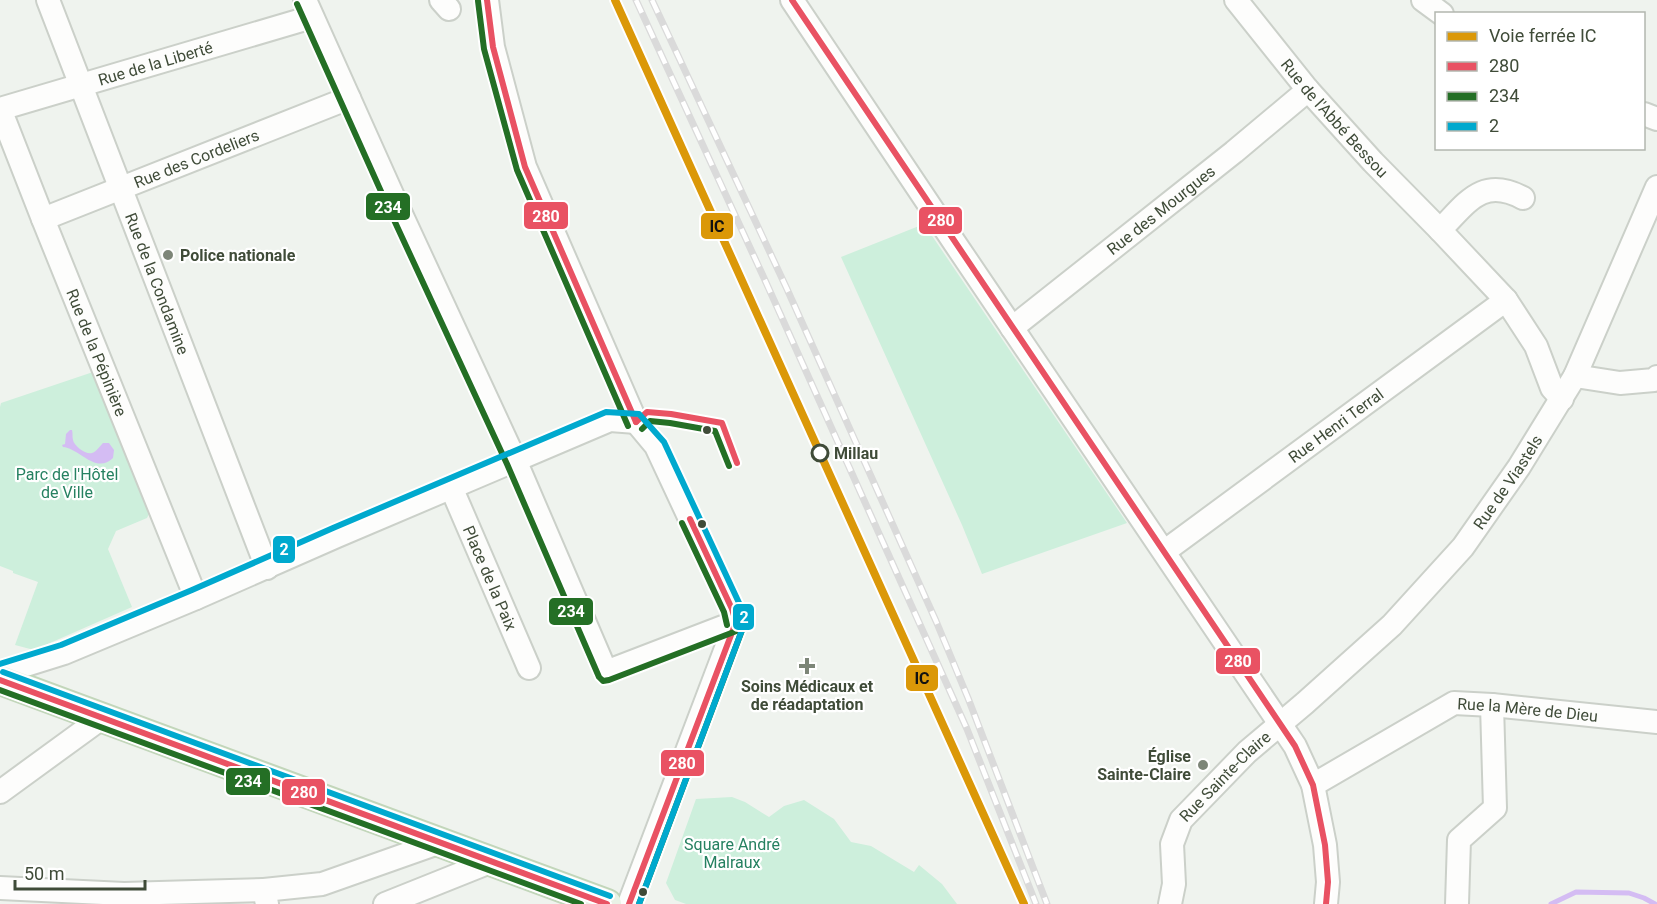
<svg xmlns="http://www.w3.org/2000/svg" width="1657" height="904" viewBox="0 0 1657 904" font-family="Roboto,sans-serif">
<rect width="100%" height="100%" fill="#eff3ee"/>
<g fill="#cdefdc">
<path d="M924,224l203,299 -145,51 -20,-49 -121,-268z"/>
<path d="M96,371l55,139 -4,8 -31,13 -8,18 24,58 -98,43 -19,-5 23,-63 -25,-9v-2l-13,-5v-159l1,-4z"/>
<path d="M732,797l13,5 24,15 15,-11 20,-6 30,19 17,23 20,4 43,26 5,-7 23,19 15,20h-271l-11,-4 -9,-17 30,-84z"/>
</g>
<path fill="#d4bcf3" d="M70,430h2c1,3 0,7 1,10 1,6 13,15 19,13 4,-1 8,-7 11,-10h6l5,7 -1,8c-17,17 -34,-10 -50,-11l-1,-2 3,-1 1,-10z"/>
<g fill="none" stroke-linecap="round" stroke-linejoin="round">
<path stroke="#d4bcf3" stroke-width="5" d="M1551,904l25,-12 53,1 15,5 11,6"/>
<defs>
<g id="minor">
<path id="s1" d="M48,0l219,568"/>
<path d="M305,0l91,203 119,257 91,212 130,-50"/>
<path d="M441,0l8,9"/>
<path d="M487,0l6,47 32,120 111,255 20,24 76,163 4,13"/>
<path d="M792,0l160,239 343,507 18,39 12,60 3,37 -2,22"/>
<path id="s2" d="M1236,0l72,90 65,72 67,68 66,70 30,46 16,42 10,11"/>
<path d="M1423,0l19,14"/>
<path id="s3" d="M0,109l43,110 153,379"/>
<path id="s4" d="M0,109l312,-92"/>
<path d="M1644,114l13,5"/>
<path id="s5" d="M43,219l306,-121"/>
<path d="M1440,230c27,-27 42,-54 83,-32"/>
<path id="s6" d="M1012,328l222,-176 74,-62"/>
<path d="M1575,376l45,7 34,-3 3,-3"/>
<path id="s7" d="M451,487l78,181"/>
<path id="s8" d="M1165,551l341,-251"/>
<path d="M0,673l64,-20 132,-55 141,-62 273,-116 26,2"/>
<path id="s9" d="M1313,785l141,-82 38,2 165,17"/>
<path d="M0,792l103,-75"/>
<path d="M0,888l124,6 140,-4"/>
<path d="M267,904l-3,-14 58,-6 119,-42"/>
<path d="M385,904l105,-42"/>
<path d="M629,904l107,-282"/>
<path id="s10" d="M1170,904l4,-20 -2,-40 9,-24 66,-68 58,-49 87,-78 71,-78 56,-80 56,-91 82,-189"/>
<path d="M1457,904l2,-64 36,-32 -3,-103"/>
</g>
<path id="major" d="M0,680l607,224"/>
</defs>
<use href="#minor" stroke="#cbd0c9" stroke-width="26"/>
<use href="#major" stroke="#c2d6ba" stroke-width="32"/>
<use href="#minor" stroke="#fdfdfc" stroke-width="22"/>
<use href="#major" stroke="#e9f2e6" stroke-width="28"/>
<defs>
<g id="rail">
<path d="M636,0l128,278 203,451 69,175"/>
<path d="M652,0l135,289 149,332 32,77 79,206"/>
</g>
</defs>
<use href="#rail" stroke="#dadada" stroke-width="7"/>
<use href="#rail" stroke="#fff" stroke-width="4.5" stroke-dasharray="14" stroke-linecap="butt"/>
<defs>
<g id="bus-1">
<path d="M487,0l6,47 32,120 111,255"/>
<path d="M792,0l503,746 18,39 12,60 3,37 -2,22"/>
<path d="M636,422l11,-10 24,2 51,9 15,40"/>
<path d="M690,519l42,90 4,13"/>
<path d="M0,680l607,224"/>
<path d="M629,904l107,-282"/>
</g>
<g id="bus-2">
<path d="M478,1l6,48 33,121 111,256"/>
<path d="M297,4l91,203 119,257 92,213 4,4 6,-1 130,-50"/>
<path d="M642,429l8,-8 20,2 45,8 14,35"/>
<path d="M682,523l42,89 3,13"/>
<path d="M0,690l581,214"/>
<path d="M639,904l105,-279"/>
</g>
<g id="bus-3">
<path d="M0,664l61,-19 131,-55 141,-62 273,-116 33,2 25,28 76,163 5,17 -106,282"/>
<path d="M3,672l607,224"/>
</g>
</defs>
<use href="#bus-1" stroke="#fff" stroke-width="10"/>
<use href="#bus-2" stroke="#fff" stroke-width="10"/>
<use href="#bus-3" stroke="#fff" stroke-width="10"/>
<use href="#bus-1" stroke="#e95263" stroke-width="6"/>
<use href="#bus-2" stroke="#246f25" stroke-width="6"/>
<use href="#bus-3" stroke="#00a9ce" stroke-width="6"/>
<defs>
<path id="rail-1" d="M615,0l409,904"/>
</defs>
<use href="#rail-1" stroke="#fff" stroke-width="12"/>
<use href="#rail-1" stroke="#db9808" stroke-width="8"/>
</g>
<g fill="#7d8678" stroke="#fff" stroke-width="2">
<circle cx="168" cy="255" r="6"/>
<path d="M804 657h6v6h6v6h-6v6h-6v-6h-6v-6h6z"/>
<circle cx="1203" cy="765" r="6"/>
</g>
<g fill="#3f4b38" stroke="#fff" stroke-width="2">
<circle cx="707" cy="430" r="5"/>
<circle cx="702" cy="524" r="5"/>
<circle cx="643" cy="892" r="5"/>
</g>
<circle fill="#fff" stroke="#3f4b38" stroke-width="3" cx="820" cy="453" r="8"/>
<g text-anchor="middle" stroke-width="4.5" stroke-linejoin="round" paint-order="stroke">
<g font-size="16" fill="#3f4b38" stroke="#fff">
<text dy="6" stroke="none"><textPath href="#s4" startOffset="162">Rue de la Liberté</textPath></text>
<text dy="6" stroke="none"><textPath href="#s2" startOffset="154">Rue de l'Abbé Bessou</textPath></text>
<text dy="6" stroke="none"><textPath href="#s5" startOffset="165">Rue des Cordeliers</textPath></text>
<text dy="6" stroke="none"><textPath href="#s6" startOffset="190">Rue des Mourgues</textPath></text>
<text dy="6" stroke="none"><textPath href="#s1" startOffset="304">Rue de la Condamine</textPath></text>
<text dy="6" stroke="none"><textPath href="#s3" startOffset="262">Rue de la Pépinière</textPath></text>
<text dy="6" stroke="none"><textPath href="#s8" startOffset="212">Rue Henri Terral</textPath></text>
<text dy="6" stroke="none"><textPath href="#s10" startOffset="558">Rue de Viastels</textPath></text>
<text dy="6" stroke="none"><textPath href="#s7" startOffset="99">Place de la Paix</textPath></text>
<text dy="6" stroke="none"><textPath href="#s9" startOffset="237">Rue la Mère de Dieu</textPath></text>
<text dy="6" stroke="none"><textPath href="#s10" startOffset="148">Rue Sainte-Claire</textPath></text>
</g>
<g font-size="16" font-weight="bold" fill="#3f4b38" stroke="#fff" text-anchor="start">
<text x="180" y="261">Police nationale</text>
<text x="807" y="692" text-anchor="middle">Soins Médicaux et<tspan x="807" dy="18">de réadaptation</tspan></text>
<text x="1191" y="762" text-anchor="end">Église<tspan x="1191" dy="18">Sainte-Claire</tspan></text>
</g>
<g font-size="16" font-weight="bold" fill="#3f4b38" stroke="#fff" text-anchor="start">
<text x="834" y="459">Millau</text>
</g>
<g font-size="16" fill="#268161" stroke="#fff">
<text x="67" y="480">Parc de l'Hôtel<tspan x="67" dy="18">de Ville</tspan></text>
<text x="732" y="850">Square André<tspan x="732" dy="18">Malraux</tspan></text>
</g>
</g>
<g stroke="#fff" stroke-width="2">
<rect x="365" y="192" width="46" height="29" rx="6" fill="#246f25"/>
<rect x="523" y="201" width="46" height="29" rx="6" fill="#e95263"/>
<rect x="918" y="206" width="45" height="29" rx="6" fill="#e95263"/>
<rect x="700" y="212" width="34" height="28" rx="6" fill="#db9808"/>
<rect x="272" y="535" width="24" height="29" rx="6" fill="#00a9ce"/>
<rect x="548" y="597" width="46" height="29" rx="6" fill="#246f25"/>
<rect x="732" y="603" width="23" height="28" rx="6" fill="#00a9ce"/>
<rect x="1215" y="647" width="46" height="28" rx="6" fill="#e95263"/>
<rect x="905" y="664" width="34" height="28" rx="6" fill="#db9808"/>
<rect x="660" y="749" width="45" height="28" rx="6" fill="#e95263"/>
<rect x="225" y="767" width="46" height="29" rx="6" fill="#246f25"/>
<rect x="281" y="778" width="45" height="28" rx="6" fill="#e95263"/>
</g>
<g font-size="16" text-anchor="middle" font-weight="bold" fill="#fff">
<text x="388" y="213">234</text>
<text x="546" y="222">280</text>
<text x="941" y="226">280</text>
<text x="284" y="555">2</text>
<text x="571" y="617">234</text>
<text x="744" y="623">2</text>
<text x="1238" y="667">280</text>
<text x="682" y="769">280</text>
<text x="248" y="787">234</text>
<text x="304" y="798">280</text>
</g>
<g font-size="16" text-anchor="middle" font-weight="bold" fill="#111">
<text x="717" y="232">IC</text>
<text x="922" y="684">IC</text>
</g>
<rect x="1435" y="12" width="210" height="138" fill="#ffffff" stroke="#b2b7af" stroke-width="1.5"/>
<rect x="1447" y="32" width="30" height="9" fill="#db9808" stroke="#b2b7af" stroke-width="1.5"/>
<text x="1489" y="42" font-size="18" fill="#3f4b38">Voie ferrée IC</text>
<rect x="1447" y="62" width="30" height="9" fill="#e95263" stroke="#b2b7af" stroke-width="1.5"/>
<text x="1489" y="72" font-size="18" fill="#3f4b38">280</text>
<rect x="1447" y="92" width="30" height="9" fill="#246f25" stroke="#b2b7af" stroke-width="1.5"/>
<text x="1489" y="102" font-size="18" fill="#3f4b38">234</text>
<rect x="1447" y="122" width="30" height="9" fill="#00a9ce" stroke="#b2b7af" stroke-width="1.5"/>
<text x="1489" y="132" font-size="18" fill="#3f4b38">2</text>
<path d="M15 880v9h130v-9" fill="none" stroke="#3f4b38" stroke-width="3"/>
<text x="24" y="880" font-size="18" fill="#3f4b38" stroke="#ffffff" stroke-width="4.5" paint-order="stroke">50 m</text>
</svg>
